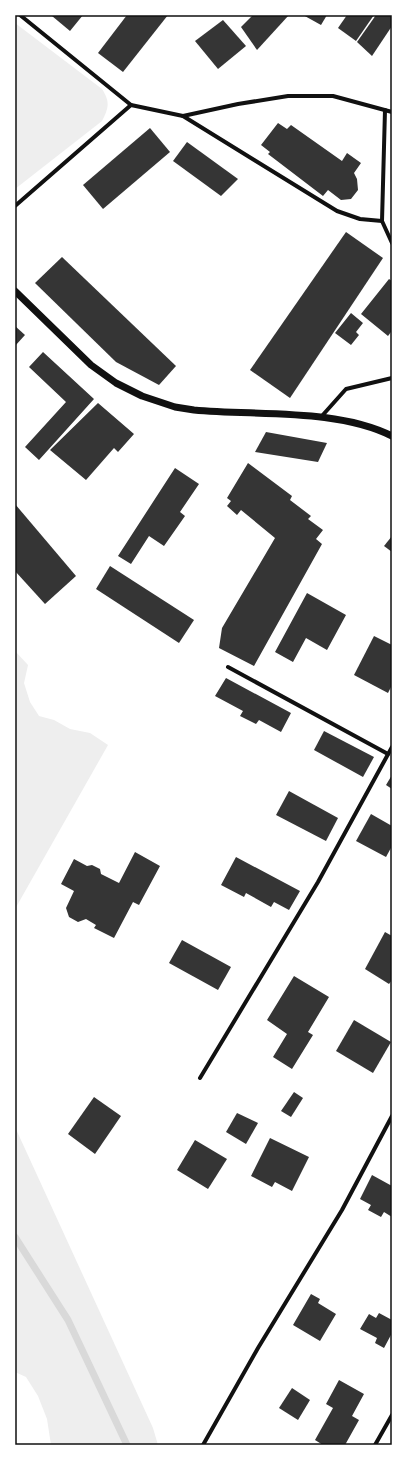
<svg xmlns="http://www.w3.org/2000/svg" width="407" height="1460" viewBox="0 0 407 1460" font-family="'Fira Sans Condensed',sans-serif">
<rect width="100%" height="100%" fill="#fff"/>
<g fill="#eee">
<path d="M15,23l87,66c8,13 7,18 0,32l-87,68z"/>
<path d="M15,651l13,14 -4,18 6,19 9,14 15,4 16,9 20,4 18,12 -93,164z"/>
<path d="M15,1127l138,301 5,17h-107l-4,-26 -9,-23 -12,-19 -11,-5z"/>
</g>
<g fill="none" stroke-linecap="round" stroke-linejoin="round">
<path stroke="#d9d9d9" stroke-width="7" d="M15,1237l53,83 59,125"/>
</g>
<g fill="#353535">
<path d="M53,15h30l-13,16 -18,-15z"/>
<path d="M127,15h41l-45,57 -25,-19z"/>
<path d="M253,15h36l-32,35 -16,-23z"/>
<path d="M303,15h24l-6,10z"/>
<path d="M347,15h27l-18,26 -18,-13z"/>
<path d="M376,15h16v11l-20,30 -15,-14z"/>
<path d="M223,20l23,26 -28,23 -23,-28z"/>
<path d="M278,123l9,6 4,-4 51,36 5,-8 14,10 -7,10 3,6 1,11 -7,9 -10,1 -13,-10 -5,6 -55,-42 2,-2 -9,-7z"/>
<path d="M150,128l20,24 -67,57 -20,-24z"/>
<path d="M187,142l51,37 -17,17 -48,-35z"/>
<path d="M346,232l37,26 -93,140 -40,-28z"/>
<path d="M62,257l114,109 -17,19 -43,-23 -81,-79z"/>
<path d="M389,279l3,2v52l-1,-1 -3,4 -27,-22z"/>
<path d="M351,313l12,10 -7,9 3,3 -8,10 -16,-12z"/>
<path d="M15,326l10,9 -10,11z"/>
<path d="M43,352l51,47 -55,61 -14,-13 41,-45 -37,-35z"/>
<path d="M98,403l36,31 -16,18 -4,-4 -28,32 -36,-30z"/>
<path d="M266,432l61,11 -9,19 -63,-10z"/>
<path d="M248,463l44,33 -2,4 21,16 -3,3 15,11 -7,9 6,5 -68,122 -35,-18 3,-20 53,-90 -34,-28 -4,5 -10,-9 4,-5 -4,-3z"/>
<path d="M175,468l24,16 -19,28 5,4 -21,30 -15,-10 -18,28 -13,-8z"/>
<path d="M15,504l61,72 -31,28 -30,-33z"/>
<path d="M392,536v16l-8,-6z"/>
<path d="M110,566l84,54 -15,23 -83,-54z"/>
<path d="M307,593l39,22 -19,35 -21,-12 -13,24 -18,-10z"/>
<path d="M374,636l18,9v40l-4,8 -34,-18z"/>
<path d="M226,678l65,35 -10,19 -22,-12 -3,4 -16,-8 3,-5 -28,-15z"/>
<path d="M324,731l50,26 -11,20 -49,-27z"/>
<path d="M392,775v14l-6,-4z"/>
<path d="M289,791l49,27 -12,23 -50,-26z"/>
<path d="M371,814l21,12v20l-6,11 -30,-16z"/>
<path d="M135,852l25,14 -21,39 -6,-3 -19,36 -20,-10 2,-3 -10,-6 -8,3 -9,-5 -3,-9 8,-17 -13,-7 13,-25 13,7 5,-1 8,4 1,5 18,9z"/>
<path d="M236,857l64,34 -11,19 -15,-8 -3,5 -25,-14 -2,4 -23,-12z"/>
<path d="M385,932l7,4v44l-3,4 -24,-15z"/>
<path d="M182,940l49,27 -13,23 -49,-27z"/>
<path d="M294,976l35,21 -21,35 5,3 -21,34 -19,-12 14,-23 -20,-14z"/>
<path d="M354,1020l37,22 -18,31 -37,-22z"/>
<path d="M294,1092l9,6 -12,19 -10,-6z"/>
<path d="M94,1097l27,19 -26,38 -27,-20z"/>
<path d="M237,1113l21,10 -12,21 -20,-12z"/>
<path d="M270,1138l39,19 -17,34 -17,-9 -3,5 -21,-11z"/>
<path d="M195,1140l32,19 -19,30 -31,-19z"/>
<path d="M372,1175l20,11v31l-8,-5 -3,5 -13,-7 3,-5 -11,-6z"/>
<path d="M311,1294l9,5 -2,4 18,11 -16,27 -27,-16z"/>
<path d="M379,1313l13,7v13l-8,15 -9,-5 2,-5 -17,-9 9,-15 7,4z"/>
<path d="M339,1380l25,14 -12,22 7,4 -14,25h-22l-8,-5 18,-32 -7,-4z"/>
<path d="M292,1388l18,12 -12,20 -19,-12z"/>
</g>
<g fill="none" stroke-linecap="round" stroke-linejoin="round">
<g stroke="#111" stroke-width="4">
<path d="M20,15l111,90"/>
<path d="M183,116l55,-12 50,-8h45l59,16"/>
<path d="M15,206l116,-101 52,11 154,95 23,8 22,2 10,22"/>
<path d="M382,221l3,-111"/>
<path d="M321,417l25,-28 46,-11"/>
<path d="M228,667l160,87"/>
<path d="M200,1078l118,-196 74,-135"/>
<path d="M203,1445l55,-97 84,-138 50,-94"/>
<path d="M375,1445l17,-30"/>
</g>
<path stroke="#111" stroke-width="7" d="M15,291l76,74 25,18 26,13 33,11 19,3c62,6 142,-2 198,26"/>
</g>
<rect width="407" height="1460" fill="none" stroke="#ffffff" stroke-width="32"/>
<rect x="16" y="16" width="375" height="1428" fill="none" stroke="#111" stroke-width="1.5"/>
</svg>
